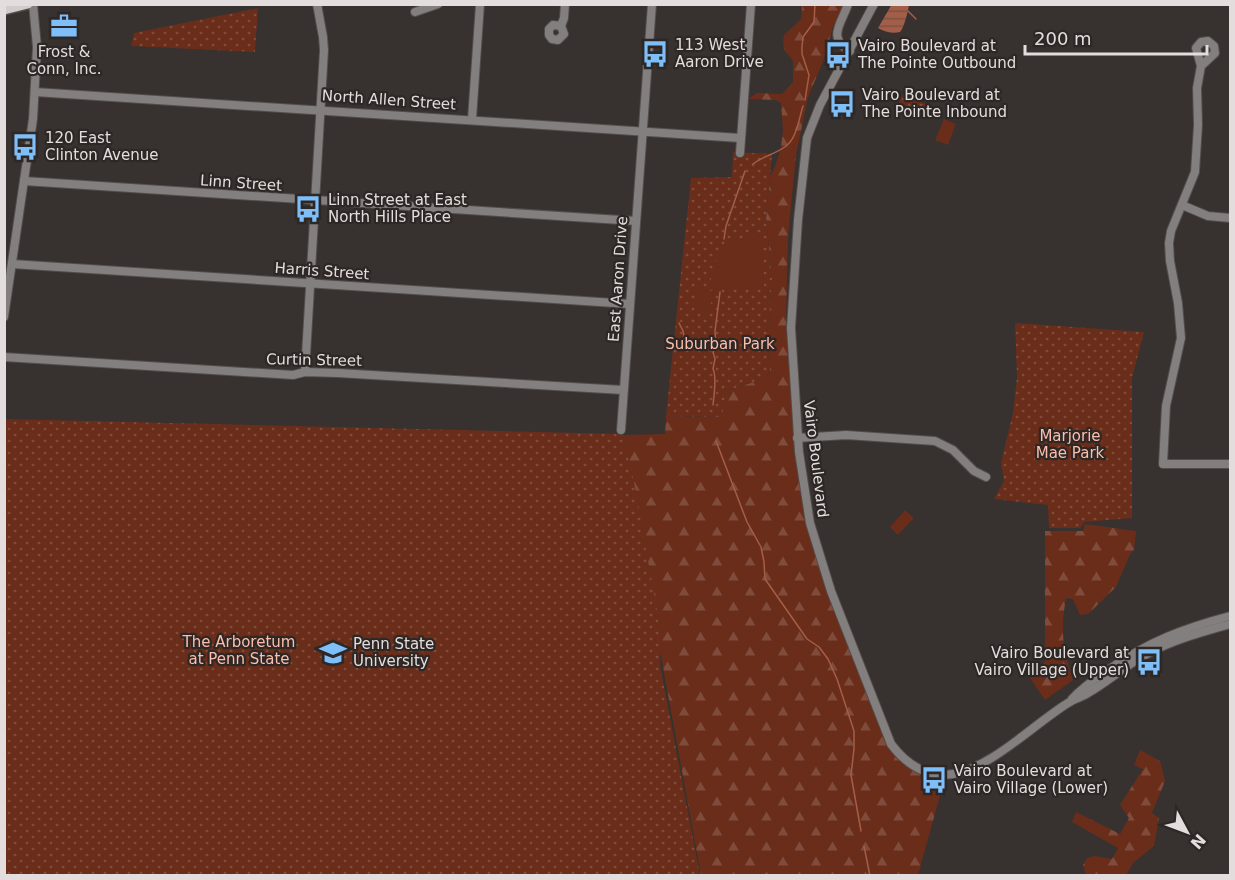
<svg xmlns="http://www.w3.org/2000/svg" width="1235" height="880" viewBox="0 0 1235 880" font-family="'DejaVu Sans',sans-serif">
<defs>
<pattern id="forest-firs" width="22" height="20" patternUnits="userSpaceOnUse" patternTransform="scale(1.5)"><rect width="22" height="20" fill="#6a2d1a"/><path d="M5 1l3.5 6h-7zM16 11l3.5 6h-7z" fill="#7f4b3b"/></pattern>
<pattern id="park-dots" width="8" height="8" patternUnits="userSpaceOnUse" patternTransform="scale(1.5)"><rect width="8" height="8" fill="#6a2d1a"/><path d="M2 2h.1M6 6h.1" fill="none" stroke="#7f4b3b" stroke-width="1.8" stroke-linecap="round"/></pattern>
<pattern id="water-rules" width="6" height="5" patternUnits="userSpaceOnUse" patternTransform="scale(1.5)"><rect width="6" height="5" fill="#a45e48"/><path d="M0 2.5h6" fill="none" stroke="#795245"/></pattern>
</defs>
<rect width="100%" height="100%" fill="#37312f"/>
<g fill="url(#forest-firs)">
<path d="M802,5h42l-11,22 -11,37 -14,33 -12,58 -8,81 -2,82 12,116 13,90 31,92 50,131 13,15 41,12 -28,101h-217l-79,-433v-7l43,-1 1,-18 55,1 5,-26 37,-12 7,-7 -3,-35 5,-58 -6,-61 4,-42 5,-9 6,-20 2,-17 -2,-27 -5,-3 -28,-1 9,-6 25,1 11,-12v-21l-9,-12 -1,-7 1,-7 17,-16z"/>
<path d="M1085,524l51,7 -2,19 -4,4 -14,33 -28,27 -8,1 -7,-16 -7,-1c-6,35 -3,49 7,82l-28,20 -15,-22 15,-17v-130h38z"/>
<path d="M1140,750l20,11 5,20 -13,32 7,5 -5,28 -21,17 -7,12h-40l-3,-10 4,-7 7,-2 18,3 6,-11 -46,-26 4,-10 44,22 9,-16 -9,-13 23,-36 -9,-4z"/>
</g>
<g fill="url(#park-dots)">
<path d="M258,8l-3,44 -124,-6 3,-13z"/>
<path d="M903,94l11,7 3,-1 8,4 1,3 -6,12 -24,-10z"/>
<path d="M733,152l39,2 -6,64 6,61 -5,58 3,35 -7,7 -37,12 -4,26 -56,-1 25,-238 41,-1z"/>
<path d="M1015,323l129,9 -12,46v140l-48,4 -4,6h-31l-1,-23 -54,-6 10,-18 -3,-18 12,-50 4,-36z"/>
<path d="M5,419l617,15c12,40 18,81 25,122 7,36 15,72 13,109l40,210h-695z"/>
</g>
<g fill="#6a2d1a">
<path d="M944,119l12,5 -8,21 -13,-5z"/>
<path d="M761,235l3,51 -3,3 -5,-1 -43,1c-4,-8 -2,-16 1,-24 9,-19 25,-30 47,-30z"/>
<path d="M698,289l15,2 -4,25 -15,-3z"/>
<path d="M905,510l9,8 -16,17 -8,-8z"/>
</g>
<path fill="url(#water-rules)" d="M892,4l17,1c-1,6 -5,23 -9,27 -7,2 -15,0 -22,-4z"/>
<g fill="none" stroke-linecap="round" stroke-linejoin="round">
<g stroke="#a45e48" stroke-width="1.5">
<path d="M908,11l8,8"/>
<path d="M805,100l4,-25 -7,-21v-7l1,-10 11,-15 1,-18"/>
<path d="M753,164c10,-8 23,-10 33,-18 11,-8 13,-28 17,-40"/>
<path d="M724,239l2,-13 19,-55"/>
<path d="M679,323l4,8 4,20"/>
<path d="M713,405c1,-10 4,-29 0,-36l2,-10 -2,-7 3,-5 -1,-16 5,-39"/>
<path d="M716,441l31,81 14,25 3,15 1,17 42,60 12,8 9,12 9,20 17,52v18l-3,26 10,56"/>
<path d="M864,846l6,30"/>
</g>
<defs>
<g id="minor">
<path d="M848,4c-6,19 -22,34 2,47"/>
<path d="M874,4l-54,101 -13,33 -9,82 -7,108 8,124 11,71 21,68 60,153c15,20 35,34 62,30 38,-6 81,-50 115,-71 6,-4 14,-6 20,-10 21,-12 39,-29 61,-40 26,-14 54,-21 81,-29"/>
<path d="M415,12l23,-8"/>
<path d="M561,26l-8,-1 -4,4v6l3,4 6,1 6,-6 -3,-8 3,-8 1,-14"/>
<path d="M1201,66l14,-13 -1,-7 -6,-5 -7,1 -5,6 5,18 -4,22 1,37 -3,47 -24,59 -2,12 1,18 8,42 3,35 -15,68 -3,58h67"/>
<path d="M35,92l705,46"/>
<path d="M472,119l8,-115"/>
<path d="M740,153l11,-149"/>
<path d="M24,181l612,40"/>
<path d="M1182,205l26,11 22,2"/>
<path d="M12,264l618,40"/>
<path d="M4,317l29,-198 4,-72 -4,-43"/>
<path d="M4,357l289,18 12,-3 33,1 285,17"/>
<path d="M305,372l19,-322 -1,-13 -6,-33"/>
<path d="M621,430l31,-426"/>
<path d="M797,438l49,-3 89,6 18,9 21,21 12,6"/>
<path d="M1072,699c11,-12 23,-20 36,-29 40,-28 76,-42 122,-54"/>
</g>
<path id="major" d="M4,10l24,-6"/>
</defs>
<use href="#minor" stroke="#534d4b" stroke-width="10"/>
<use href="#major" stroke="#534d4b" stroke-width="12"/>
<use href="#minor" stroke="#837f7e" stroke-width="8"/>
<use href="#major" stroke="#d4ccca" stroke-width="9"/>
</g>
<defs>
<symbol id="office-bare" viewBox="-9 -9 18 18"><path d="M-6-3h4V-5.5h4V-3h4V5H-6ZM-1-4.5V-3h2v-1.5ZM-6 0V1H6V0Z" fill="#7ebef9" stroke="#2d2725" stroke-width="2.5" paint-order="stroke"/></symbol>
<symbol id="bus-bare" viewBox="-9 -9 18 18"><path d="M-5-6H5V4H4V6H2V4H-2V6H-4V4H-5ZM-3.5-4V0h7V-4ZM-3.5 1.2v1.5H-2V1.2ZM2 1.2v1.5H3.5V1.2Z" fill="#7ebef9" stroke="#2d2725" stroke-width="2.5" paint-order="stroke"/></symbol>
<symbol id="university-bare" viewBox="-9 -9 18 18"><path d="M0-5L7-2L0 1L-7-2ZM-4 1L0 2.5L4 1V4Q0 6-4 4Z" fill="#7ebef9" stroke="#2d2725" stroke-width="2.5" paint-order="stroke"/></symbol>
</defs>
<g fill-rule="evenodd">
<use href="#office-bare" x="45" y="7" width="38" height="38"/>
<use href="#bus-bare" x="636" y="35" width="38" height="38"/>
<use href="#bus-bare" x="819" y="36" width="38" height="38"/>
<use href="#bus-bare" x="823" y="85" width="38" height="38"/>
<use href="#bus-bare" x="6" y="128" width="38" height="38"/>
<use href="#bus-bare" x="289" y="190" width="38" height="38"/>
<use href="#university-bare" x="314" y="634" width="38" height="38"/>
<use href="#bus-bare" x="1130" y="643" width="38" height="38"/>
<use href="#bus-bare" x="915" y="761" width="38" height="38"/>
</g>
<g text-anchor="middle" stroke-width="4.5" stroke-linejoin="round" paint-order="stroke">
<g font-size="15" fill="#e3dedd" stroke="#2d2725" text-anchor="start">
<text x="675" y="50">113 West<tspan x="675" dy="17">Aaron Drive</tspan></text>
<text x="858" y="51">Vairo Boulevard at<tspan x="858" dy="17">The Pointe Outbound</tspan></text>
<text x="64" y="57" text-anchor="middle">Frost &amp;<tspan x="64" dy="17">Conn, Inc.</tspan></text>
<text x="862" y="100">Vairo Boulevard at<tspan x="862" dy="17">The Pointe Inbound</tspan></text>
<text x="45" y="143">120 East<tspan x="45" dy="17">Clinton Avenue</tspan></text>
<text x="328" y="205">Linn Street at East<tspan x="328" dy="17">North Hills Place</tspan></text>
<text x="353" y="649">Penn State<tspan x="353" dy="17">University</tspan></text>
<text x="1129" y="658" text-anchor="end">Vairo Boulevard at<tspan x="1129" dy="17">Vairo Village (Upper)</tspan></text>
<text x="954" y="776">Vairo Boulevard at<tspan x="954" dy="17">Vairo Village (Lower)</tspan></text>
</g>
<g font-size="15" fill="#e3dedd" stroke="#2d2725">
<text transform="translate(389 100) rotate(4)" y="5">North Allen Street</text>
<text transform="translate(241 183) rotate(4)" y="5">Linn Street</text>
<text transform="translate(322 271) rotate(4)" y="5">Harris Street</text>
<text transform="translate(618 279) rotate(-86)" y="5">East Aaron Drive</text>
<text transform="translate(314 360) rotate(1)" y="5">Curtin Street</text>
<text transform="translate(816 459) rotate(83)" y="5">Vairo Boulevard</text>
</g>
<g font-size="15" fill="#fcbeab" stroke="#2d2725">
<text x="720" y="349">Suburban Park</text>
<text x="1070" y="441">Marjorie<tspan x="1070" dy="17">Mae Park</tspan></text>
<text x="239" y="647">The Arboretum<tspan x="239" dy="17">at Penn State</tspan></text>
</g>
</g>
<rect width="1235" height="880" fill="none" stroke="#e3dedd" stroke-width="12"/>
<g transform="translate(1187 832) rotate(131)" stroke="#2d2725" stroke-width="4.5" paint-order="stroke">
<path d="M0-4.5L10 22L0 15L-10 22Z" fill="#e3dedd"/>
<text y="-9" font-size="16" font-weight="bold" text-anchor="middle" fill="#e3dedd">N</text>
</g>
<path d="M1025 45v9h182v-9" fill="none" stroke="#e3dedd" stroke-width="3"/>
<text x="1034" y="45" font-size="18" fill="#e3dedd" stroke="#2d2725" stroke-width="4.5" paint-order="stroke">200 m</text>
</svg>
